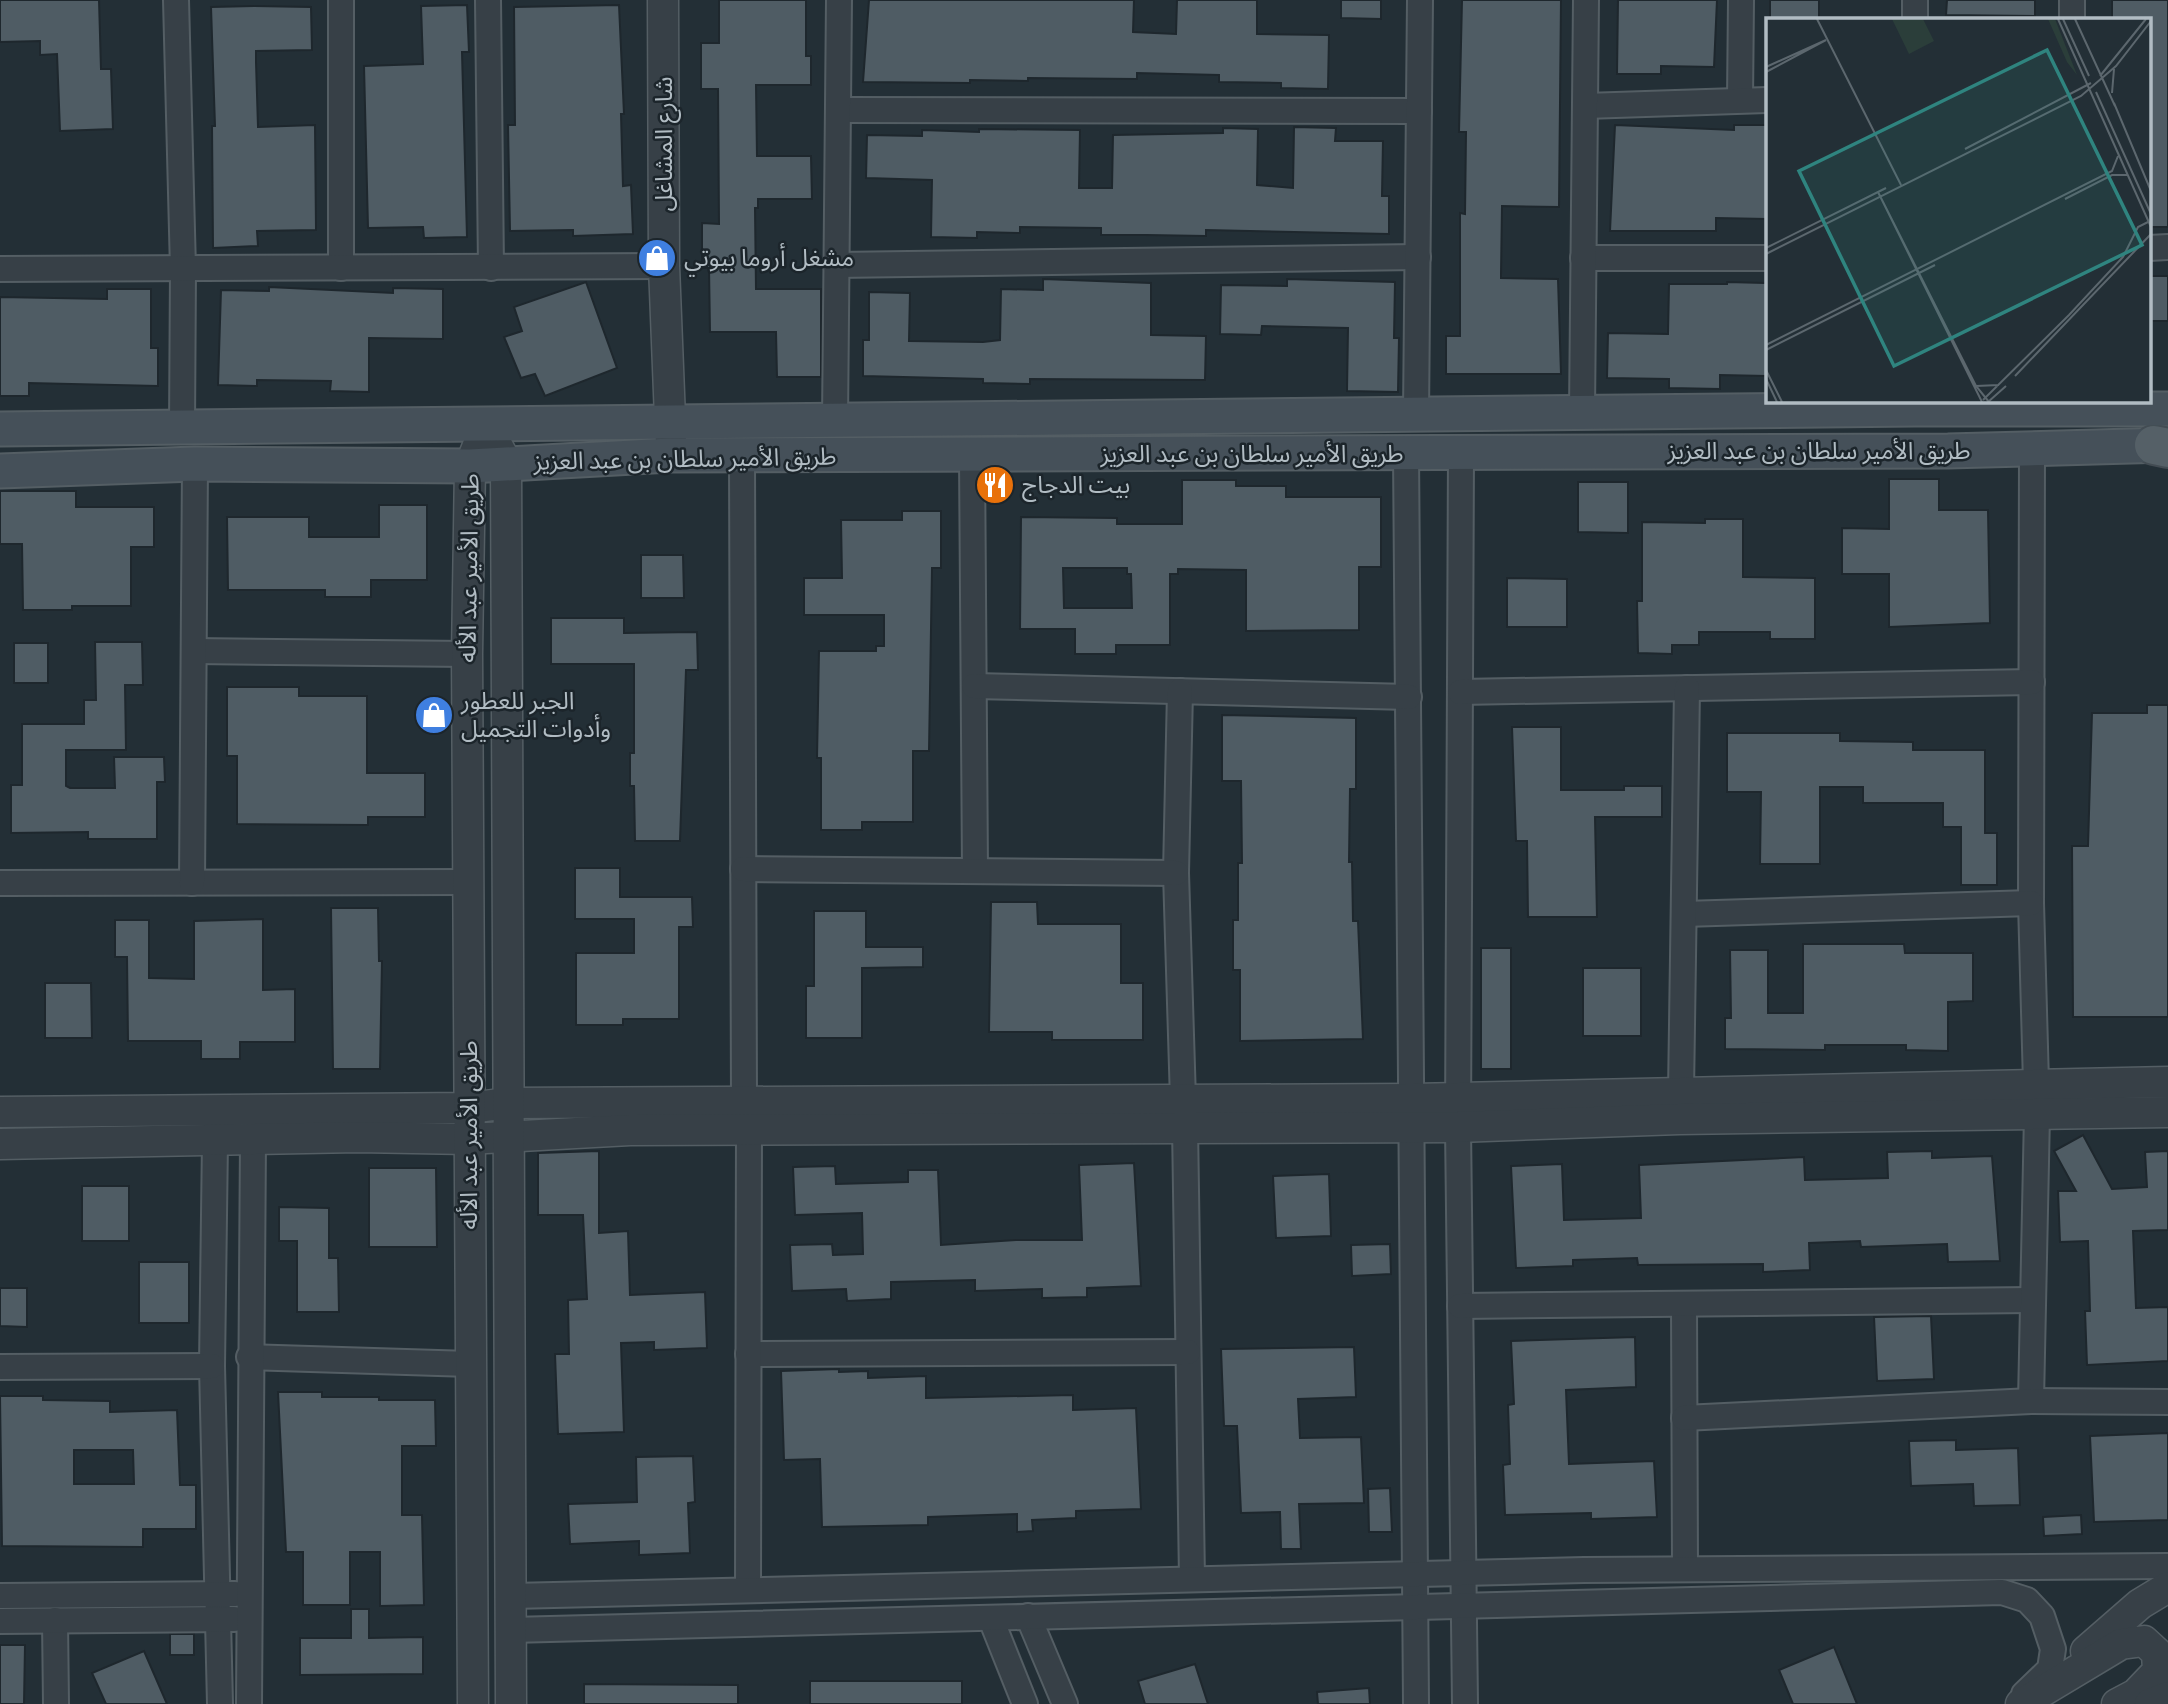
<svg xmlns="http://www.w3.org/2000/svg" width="2168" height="1704" viewBox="0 0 2168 1704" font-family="Cabin,'Noto Sans Arabic',sans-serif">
<rect width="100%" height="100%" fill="#232f36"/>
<g fill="#4f5c64" stroke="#1e272d" stroke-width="2" fill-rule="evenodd">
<path d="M0,0h99l2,69h10l2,60 -53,2 -3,-77 -17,1v-14l-40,1z"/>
<path d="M719,0h87v56h5v29h-55l1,71h54l1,43h-54v9h-3l1,81h65v88h-44l-1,-45h-66l-1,-64h-7v-45l17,1 -1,-135h-17v-46h18z"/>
<path d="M869,0h265l-1,32 43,2 1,-34h80v34l72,1 -1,54 -47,-1v-5l-62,-1v-7l-82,-2v6l-109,-1v3l-58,-1v3l-107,-1z"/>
<path d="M1341,0h40v19l-40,-1z"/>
<path d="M1462,0h99l-2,207 -57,-1 -1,69v3l57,1 3,95h-115v-38h14v-123l5,1 1,-82h-7z"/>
<path d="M1618,0h99l-3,67 -53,-1v8h-44z"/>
<rect x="1770" y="0" width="49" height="19"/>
<path d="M1947,0h88v16l-89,-1z"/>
<path d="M2112,0h56v227h-19v-208h-37z"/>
<path d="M467,5l2,47h-7l5,185 -43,1 -1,-11 -55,1 -4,-162 59,-2 -2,-58z"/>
<path d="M619,5l5,109h-3l2,72 8,-1 2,49 -60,2v-6l-63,1 -2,-106h7l-1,-118z"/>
<path d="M254,6l57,1 1,43 -56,1v11l2,65 57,-2 1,105 -59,1 1,15 -45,2 -1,-122h3l-4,-119z"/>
<path d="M1615,125l119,5v-5h33v94l-51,-1v13h-106z"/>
<path d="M1294,127l42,1 -1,13h48l-1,55h7v38l-183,-4v6l-60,-1h-45v-7l-81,-1v6l-43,-1v6l-46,-1 1,-57 -66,-2 1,-43 55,1v-6l57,2v-3l101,1 -1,58h33l1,-53 110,-2v-5l35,1 -1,56 36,3z"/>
<rect x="2149" y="276" width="19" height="45"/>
<path d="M1043,279l108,4v52l55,1 -1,44 -175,-1v5l-47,-1v-4l-120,-3v-36h6v-48l41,1 -1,48 74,1 17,-2 1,-51 42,1z"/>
<path d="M1287,279l108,3 -1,56h5l-1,54 -51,-1 1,-63 -86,-2 -1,9 -41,-1 1,-49 66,1z"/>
<path d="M586,282l31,86 -72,28 -10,-22 -14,4 -17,-41 18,-6 -8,-24z"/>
<path d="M1727,282l39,1 1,93 -47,-1v14l-51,-1v-9l-62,-1 1,-45 60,1 1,-50h58z"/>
<path d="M269,287l124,6v-5l50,1v50l-74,-1v54l-39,-1 1,-10 -74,-1v6l-39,-1 3,-95 48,1z"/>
<path d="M107,289h44v59h7v38l-129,-3v13h-29v-99l107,2z"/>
<path d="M1889,479h50v31h49l2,113 -101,4v-53h-47v-46l47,1z"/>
<path d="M1182,480h54v6h50v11h95v70h-22v63l-113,1v-61l-68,-1v5h-8v71h-54v9h-41v-25h-55l1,-112 96,1v6h65zM1063,568h64v6h4l1,34h-68z"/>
<path d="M1578,482h50v51l-50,-1z"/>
<path d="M0,491h76v16h78v40h-23v59h-59v4h-49l-1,-66h-22z"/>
<path d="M379,505h48v75h-56v17h-46v-7h-97l-1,-73h82v20h70z"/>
<path d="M902,511h39v57h-9l-3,183h-16v71h-51v8h-41v-72h-4l2,-107h57v-5h8v-31h-80v-37h38l-1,-58h61z"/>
<path d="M1705,519h38v58l72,1v61h-45v-7h-71v13h-27v9l-34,-1 -1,-52h5v-79l63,1z"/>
<path d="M641,555h42l1,43h-43z"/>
<path d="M1507,578l60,1v48h-60z"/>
<path d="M551,618h73v15l73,-1 1,38h-12l-6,171h-45l-1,-55h-4v-33h4v-89h-83z"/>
<path d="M95,642h47l1,43h-18l1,65h-60v36l4,2h45l-1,-31h50l1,25h-8v57h-69v-7l-77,1v-48h11v-61h62v-24h12z"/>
<rect x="14" y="643" width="34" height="40"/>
<path d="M227,687h72v9h68v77h58v44h-57v8l-131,-1v-68h-10z"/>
<path d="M2147,705h21v312h-95l-1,-171h16l4,-133h55z"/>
<path d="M1222,715l134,3v71h-6l-1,73h3l1,59h5l5,118 -123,2v-71h-7v-50h5v-57h4l-1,-82h-19z"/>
<path d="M1512,727h49v63h63v-4h38v31h-67l2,100h-69l-1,-76h-11z"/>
<path d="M1727,733h113v8l73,1v8h72v83h12v52h-36v-58h-18v-24h-80v-16h-43v77h-60l1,-72h-34z"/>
<path d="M575,868h45v29h72l1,30h-14v92h-56v6h-47v-72h58v-34h-59z"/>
<path d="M991,902h46l1,22h83v59h22v57h-91v-8h-63z"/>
<path d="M331,908h47l1,53h3l-2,108h-47z"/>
<path d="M814,911h52v36h57v20l-61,1v70h-56v-52h8z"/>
<path d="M263,919v71l32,-1v53h-55v17h-39v-18h-73l-1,-84h-12v-37h34v58l45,1v-58z"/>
<path d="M1803,944h101l1,9h68v48l-25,1v49l-42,-1v-5h-81v5l-100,-1v-31h6l-1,-68h38v63h35z"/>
<rect x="1481" y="948" width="30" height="121"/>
<rect x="1583" y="968" width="58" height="68"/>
<path d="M45,983h46l1,55h-47z"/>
<path d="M2083,1135l29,54 35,-2 -2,-35 23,-1v79l-35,1 3,77 32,-1v54l-81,4 -2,-54h5l-2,-70 -28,1 -2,-51h18l-22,-40z"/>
<path d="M599,1151v82l29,-2 2,64 75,-3 2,56 -53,2v-8l-33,1 3,89 -66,2 -3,-80h14l-1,-54 19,-1 -4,-84h-45v-62z"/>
<path d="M1932,1151v7l60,-2 8,105 -52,1 -1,-18 -86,3 -1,-6 -51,2 1,27 -47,2v-8l-125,1 -1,-7 -64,2v6l-57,2 -5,-102 51,-2 2,56 77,-2 -2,-53 165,-8 1,23 83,-2 -1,-26z"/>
<path d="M1134,1163l7,123 -54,2v9l-45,1v-9l-67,2v-11l-84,2v17l-44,2 -1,-12 -54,2 -2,-46 42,-1 1,11 30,-1 -1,-41 -67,2 -2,-48 42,-1 1,18 72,-2v-12h30l3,75 75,-5h66l-3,-75z"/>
<path d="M369,1168h67l1,79h-68z"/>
<path d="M1329,1174l2,62 -55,2 -3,-62z"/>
<rect x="82" y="1186" width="47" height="55"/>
<path d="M279,1207l50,1v50h9l1,54h-42v-71h-18z"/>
<path d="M1390,1244l1,30 -39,2 -1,-31z"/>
<rect x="139" y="1262" width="50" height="61"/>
<path d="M0,1288h27v39l-27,-1z"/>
<path d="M1931,1316l3,63 -57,2 -3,-64z"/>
<path d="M1635,1337l1,50 -70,3 3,74 85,-3 3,56 -66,2v-6l-86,2 -2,-50 7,-1 -2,-59 6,-1 -3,-63z"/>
<path d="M1354,1347l2,50 -58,2 2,39 61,-1 3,66 -65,1 2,45h-20l-1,-37 -39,1 -4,-87h-13l-3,-77z"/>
<path d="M839,1369v3l29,-1v7l58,-2v22l147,-3v15l63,-2 5,101 -65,2v7l-44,2 1,11 -16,1v-18l-89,3v8l-106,2 -2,-68 -36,1 -3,-89z"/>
<path d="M278,1392h44v5h57v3h56l1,46h-34v69h20l2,90 -44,1v-54h-30v53h-47v-53h-17z"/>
<path d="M0,1396h43v4l67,1v11l67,-2 3,75h16v44h-53v18l-141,-1zM74,1450h59l1,34h-60z"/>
<path d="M2168,1433v87l-74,2 -4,-86z"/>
<path d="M1956,1440v10l62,-2 2,57 -46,1 -1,-22 -62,2 -2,-45z"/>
<path d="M693,1456l2,46 -7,1 2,50 -51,2v-14l-69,3 -2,-40 69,-2 -1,-45z"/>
<path d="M1390,1488l2,44h-23l-1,-43z"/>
<path d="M2081,1515l1,19 -38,2 -1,-19z"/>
<path d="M351,1609h18v29l54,-1v37l-123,1v-37h51z"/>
<rect x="170" y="1634" width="24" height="21"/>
<path d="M0,1645h25l-1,59h-24z"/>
<path d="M1834,1647l23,57h-64l-14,-34z"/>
<path d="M144,1651l23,53h-61l-14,-31z"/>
<path d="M1195,1664l13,40h-63l-7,-23z"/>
<rect x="810" y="1681" width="152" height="23"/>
<path d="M584,1684l154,1v19h-154z"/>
<path d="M1369,1688l1,16h-52l-1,-12z"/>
</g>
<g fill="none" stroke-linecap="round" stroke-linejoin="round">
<defs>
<g id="minor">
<path d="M176,0l7,269 -1,158"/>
<path d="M341,0v268"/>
<path d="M488,0l3,268"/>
<path d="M1915,19v-19"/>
<path d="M2072,19v-19"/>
<path d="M1740,100l1,-100"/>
<path d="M1585,106l182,-6"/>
<path d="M838,110l581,1"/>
<path d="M2149,248l19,-1"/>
<path d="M1583,258h184"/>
<path d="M836,265l582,-8"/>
<path d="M0,269l664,-3"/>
<path d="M1582,412l4,-412"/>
<path d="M1416,414l4,-414"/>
<path d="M835,421l4,-421"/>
<path d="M2032,449l-1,454 5,180"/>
<path d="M1406,453l10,1251"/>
<path d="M1461,453l-3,674 7,577"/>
<path d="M972,456l3,415"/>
<path d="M742,457l2,645"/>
<path d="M194,651l273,3"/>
<path d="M974,686l435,11"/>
<path d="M1180,691l-4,182 7,227"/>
<path d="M1460,692l572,-10"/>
<path d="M743,869l433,4"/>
<path d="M0,883l467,-1"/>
<path d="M192,883l3,-419"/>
<path d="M1684,914l347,-11"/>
<path d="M1681,1092l6,-404"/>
<path d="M1185,1126l7,453"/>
<path d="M215,1140l-3,226 8,338"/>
<path d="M1684,1304l1,264"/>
<path d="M1460,1306l571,-6"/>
<path d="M748,1354l440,-2"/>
<path d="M249,1357l221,7"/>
<path d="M0,1367l212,-1"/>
<path d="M2031,1401l6,-287"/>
<path d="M1684,1418l347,-17 137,1"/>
<path d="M748,1590l1,-461"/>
<path d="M0,1596l235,-2"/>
<path d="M512,1596l1072,-26 584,-4"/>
<path d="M1028,1616l37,88"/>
<path d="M991,1619l34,85"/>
<path d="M55,1620l1,84"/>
<path d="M0,1621l234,-2"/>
<path d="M511,1630l1491,-38 25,8 15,16 11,33 -3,20 -26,25"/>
<path d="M249,1704l4,-565"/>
</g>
<g id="tertiary">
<path d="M663,0l1,266 7,178"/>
<path d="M0,1112l469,-4 39,-5 905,-4 755,-17"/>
<path d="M0,1144l358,-7 110,2 162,-9 828,-3 221,-8 489,-7"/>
<path d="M2086,1651l54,-47 28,-17"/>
<path d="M473,1704l-6,-1050 3,-188 16,-41 20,37 5,1242"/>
<path d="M2021,1704l100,-60 23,-3 13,12 1,18 -22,23 -19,10"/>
<path d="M2150,1704l18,-7"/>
</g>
<g id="secondary">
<path d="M0,429l1915,-20h253"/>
<path d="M0,471l195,-7 275,2 200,-11 1278,-4 220,-6"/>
</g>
<path id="primary" d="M2154,445l14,3"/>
</defs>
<use href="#minor" stroke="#545e64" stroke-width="28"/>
<use href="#tertiary" stroke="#545e64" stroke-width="33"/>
<use href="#secondary" stroke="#545e64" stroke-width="37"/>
<use href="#primary" stroke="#434c53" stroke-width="42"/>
<use href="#minor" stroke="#374047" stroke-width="24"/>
<use href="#tertiary" stroke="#374047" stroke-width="30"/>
<use href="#secondary" stroke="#455059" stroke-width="33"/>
<use href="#primary" stroke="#556067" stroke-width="38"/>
</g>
<defs>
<symbol id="shop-disc" viewBox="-11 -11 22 22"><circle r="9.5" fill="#3f7fe0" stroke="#1c252b"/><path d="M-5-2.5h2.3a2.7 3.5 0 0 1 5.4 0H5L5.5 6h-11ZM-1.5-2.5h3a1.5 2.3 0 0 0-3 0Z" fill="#fff"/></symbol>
<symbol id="restaurant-disc" viewBox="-11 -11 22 22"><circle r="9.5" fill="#e8710a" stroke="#1c252b"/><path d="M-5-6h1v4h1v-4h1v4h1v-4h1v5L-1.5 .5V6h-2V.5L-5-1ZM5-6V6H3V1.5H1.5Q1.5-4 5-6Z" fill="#fff"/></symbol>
</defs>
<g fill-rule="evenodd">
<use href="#shop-disc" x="635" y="236" width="44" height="44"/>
<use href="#restaurant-disc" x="973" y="463" width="44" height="44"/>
<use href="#shop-disc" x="412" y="693" width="44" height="44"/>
</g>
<g text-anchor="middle" stroke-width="5" stroke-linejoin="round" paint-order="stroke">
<g font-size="24" fill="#b1bcc3" stroke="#1c252b">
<text transform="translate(664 144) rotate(-90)" y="8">شارع المشاغل</text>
<text x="1819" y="459">طريق الأمير سلطان بن عبد العزيز</text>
<text x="1252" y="462">طريق الأمير سلطان بن عبد العزيز</text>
<text transform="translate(685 459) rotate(-1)" y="8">طريق الأمير سلطان بن عبد العزيز</text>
<text transform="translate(469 568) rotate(-89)" y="8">طريق الأمير عبد الأله</text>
<text transform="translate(469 1135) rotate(-90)" y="8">طريق الأمير عبد الأله</text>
</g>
<g font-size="24" fill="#b1bcc3" stroke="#1c252b" text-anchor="start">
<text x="684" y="266">مشغل أروما بيوتي</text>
<text x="1022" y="493">بيت الدجاج</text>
<text x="461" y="709">الجبر للعطور<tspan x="461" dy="28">وأدوات التجميل</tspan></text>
</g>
</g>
<g transform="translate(1766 18)">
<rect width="385" height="385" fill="#232f36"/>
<path d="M126,1h31l11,22 -25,13zM282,1h7l22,56 -10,-13z" fill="#2b3e3a"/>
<path fill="none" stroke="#5c676e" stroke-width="2" d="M51,1l84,166M292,1l93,208M297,1l26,57M309,1l40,87M0,49l60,-27M0,54l60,-32M334,58l46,-57M330,74l55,122M346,75l2,-24M348,85l37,88M199,131l126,-66M299,181l47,-24h15M0,230l120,-60M0,236l315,-158 35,-30 35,-45M0,327l346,-174 6,-15M0,332l169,-85M0,352l16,32M249,358l136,-142M0,361l11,23M210,368l23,-1M217,382l86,-85 54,-58 15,-30 10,-5M216,384l-104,-210 98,194 13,16M222,384l18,-16"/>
<path fill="#2f847f" fill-opacity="0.15" stroke="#2f847f" stroke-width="3.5" d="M281,32l95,195 -248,121 -95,-195z"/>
<rect width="385" height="385" fill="none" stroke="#b1bcc3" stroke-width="3.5"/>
</g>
</svg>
